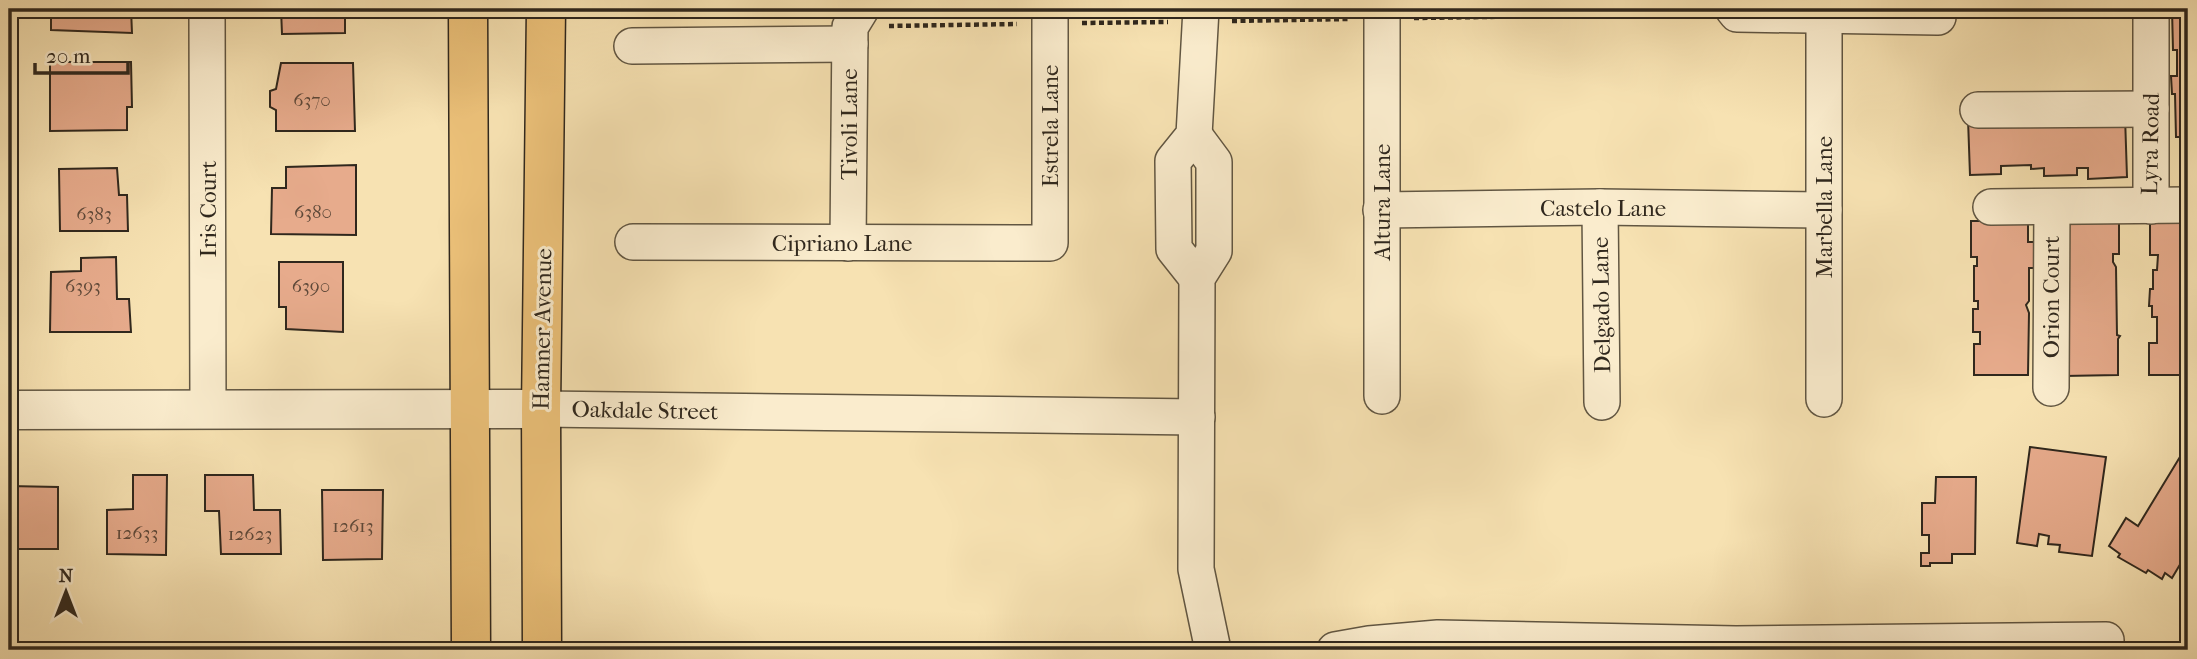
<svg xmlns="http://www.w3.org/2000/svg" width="2197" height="659" viewBox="0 0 2197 659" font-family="'IM FELL French Canon',serif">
<rect width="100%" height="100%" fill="#f7e2b2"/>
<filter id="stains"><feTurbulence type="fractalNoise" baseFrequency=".00286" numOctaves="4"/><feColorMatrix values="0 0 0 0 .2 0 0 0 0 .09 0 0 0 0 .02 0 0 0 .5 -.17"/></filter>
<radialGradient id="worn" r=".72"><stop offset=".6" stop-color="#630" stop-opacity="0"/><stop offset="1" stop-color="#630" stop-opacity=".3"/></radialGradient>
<g fill="#e7ab8c" stroke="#2f271d" stroke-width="2">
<path d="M51,9h80l1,24 -81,-3z"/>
<path d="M281,9h64v24l-63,1z"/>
<path d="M2172,9h16v128h-12l-1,-43h-3l-1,-18h6v-26h-4z"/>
<path d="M50,62h81l1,45h-5v23l-77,1z"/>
<path d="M281,63h72l2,68h-79v-21l-6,-3v-16l6,-2z"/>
<path d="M2125,116l2,61 -39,2v-11h-11v7l-33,1v-8l-13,1v-4l-30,1v8l-31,1 -2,-56z"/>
<path d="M356,165v70l-85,-1 1,-46h14v-21z"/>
<path d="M117,168l2,27h8l1,36h-68l-1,-62z"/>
<path d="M1971,221h57v21h6v26h-5v33l-3,4 3,8 -1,62h-54v-31h6v-12h-7v-23h5v-8h-4v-35h3v-9h-6z"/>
<path d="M2187,221l1,154h-39v-32h8v-26h-5v-11h-3l1,-17h3v-19h4l1,-15h-8v-33l37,1z"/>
<path d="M2064,222h55v32h-6v8l3,5 1,68 3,1 -2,3v36l-54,1z"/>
<path d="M116,257l1,42h12l2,33h-81l1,-60 30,-1v-13z"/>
<path d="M279,262h64v70l-57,-3v-22h-7z"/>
<path d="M2030,447l76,10 -14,99 -33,-4 1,-7 -12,-1 1,-8 -10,-2 -2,12 -20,-3z"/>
<path d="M2186,447l2,1v103l-16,27 -7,-5 -3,6 -14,-9 -2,3 -28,-16 2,-3 -11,-8 17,-28 12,8z"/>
<path d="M133,475h34l-1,80 -59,-1v-44l26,-1z"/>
<path d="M205,475h48l1,35h26l1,44h-60l-2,-43h-14z"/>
<path d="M1936,477h40l-1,77h-23v9h-22v3h-9v-13h8v-18h-7v-32h13z"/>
<path d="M9,486l49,1v62h-49z"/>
<path d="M322,490h61l-1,69 -59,1z"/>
</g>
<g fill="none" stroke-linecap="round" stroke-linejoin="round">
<defs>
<g id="minor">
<path d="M207,9l1,400"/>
<path d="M1382,9v387"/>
<path d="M1733,9l4,5 201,3"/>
<path d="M2151,9v197"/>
<path d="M1824,15v384"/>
<path d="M632,46l218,-2"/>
<path d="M1978,110l173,-1"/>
<path d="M1194,135l20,27v89l-17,27 -1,291 17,81"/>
<path d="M1600,207l2,195"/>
<path d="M1991,207l197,-2"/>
<path d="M1381,210l219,-3 224,3"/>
<path d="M633,242l417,1v-234"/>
<path d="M848,243l2,-216 11,-18"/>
<path d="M1197,278l-23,-29 -1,-88 21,-26 7,-126"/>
<path d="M2051,388l1,-181"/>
<path d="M541,409l656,8"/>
<path d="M1335,650l34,-6 69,-6 298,6 370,-4v10"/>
</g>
<path id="tertiary" d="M9,410l532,-1"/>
<g id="primary">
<path d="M468,9l3,641"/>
<path d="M542,650l-1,-241 5,-400"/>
</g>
</defs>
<use href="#minor" stroke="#615642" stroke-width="38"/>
<use href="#tertiary" stroke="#615642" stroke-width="41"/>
<use href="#primary" stroke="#2f271d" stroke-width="41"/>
<g stroke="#2f271d" stroke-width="4.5" stroke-dasharray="5 3.5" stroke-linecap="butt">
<path d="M1414,18l289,-4"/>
<path d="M1232,21l117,-2"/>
<path d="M1082,23l86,-1"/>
<path d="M889,26l128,-2"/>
</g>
<use href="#minor" stroke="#faeccd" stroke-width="35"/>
<use href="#tertiary" stroke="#faeccd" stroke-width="38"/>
<use href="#primary" stroke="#ecc179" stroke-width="38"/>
</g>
<g text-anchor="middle" stroke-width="6" stroke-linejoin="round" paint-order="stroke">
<g font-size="19" fill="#5d4839">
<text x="312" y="106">6370</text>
<text x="313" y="218">6380</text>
<text x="94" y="220">6383</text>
<text x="83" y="292">6393</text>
<text x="311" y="292">6390</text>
<text x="353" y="532">12613</text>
<text x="137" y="539">12633</text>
<text x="250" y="540">12623</text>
</g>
<g font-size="23" fill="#2f271d" stroke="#faeccd">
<text transform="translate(849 124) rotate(-90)" y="8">Tivoli Lane</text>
<text transform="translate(1050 126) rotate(-90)" y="8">Estrela Lane</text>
<text transform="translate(2150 144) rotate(-89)" y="8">Lyra Road</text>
<text transform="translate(1382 202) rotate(-90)" y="8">Altura Lane</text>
<text transform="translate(1824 207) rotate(-90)" y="8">Marbella Lane</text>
<text x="1603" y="216">Castelo Lane</text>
<text transform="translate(208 209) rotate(-90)" y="8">Iris Court</text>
<text x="842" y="251">Cipriano Lane</text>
<text transform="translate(2051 297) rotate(-90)" y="8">Orion Court</text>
<text transform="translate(1601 305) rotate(-91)" y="8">Delgado Lane</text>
<text transform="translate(542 329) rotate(-89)" y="8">Hamner Avenue</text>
<text transform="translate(645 410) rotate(1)" y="8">Oakdale Street</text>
</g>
</g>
<rect width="2197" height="659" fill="none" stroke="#f7e2b2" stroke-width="35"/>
<rect x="10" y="10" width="2176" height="638" fill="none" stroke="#2f271d" stroke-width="3.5"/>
<rect x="18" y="18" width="2162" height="624" fill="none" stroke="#2f271d" stroke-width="2"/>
<g transform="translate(66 592)" stroke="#faeccd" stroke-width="5" paint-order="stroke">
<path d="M0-5L12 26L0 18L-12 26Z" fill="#2f271d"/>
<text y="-10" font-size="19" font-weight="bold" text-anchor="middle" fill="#2f271d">N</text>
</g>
<path d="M35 63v10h93v-10" fill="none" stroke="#2f271d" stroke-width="3.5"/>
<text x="46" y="63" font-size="21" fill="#2f271d" stroke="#faeccd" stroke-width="5" paint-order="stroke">20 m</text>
<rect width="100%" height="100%" filter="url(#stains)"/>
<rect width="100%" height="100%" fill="url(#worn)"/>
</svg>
